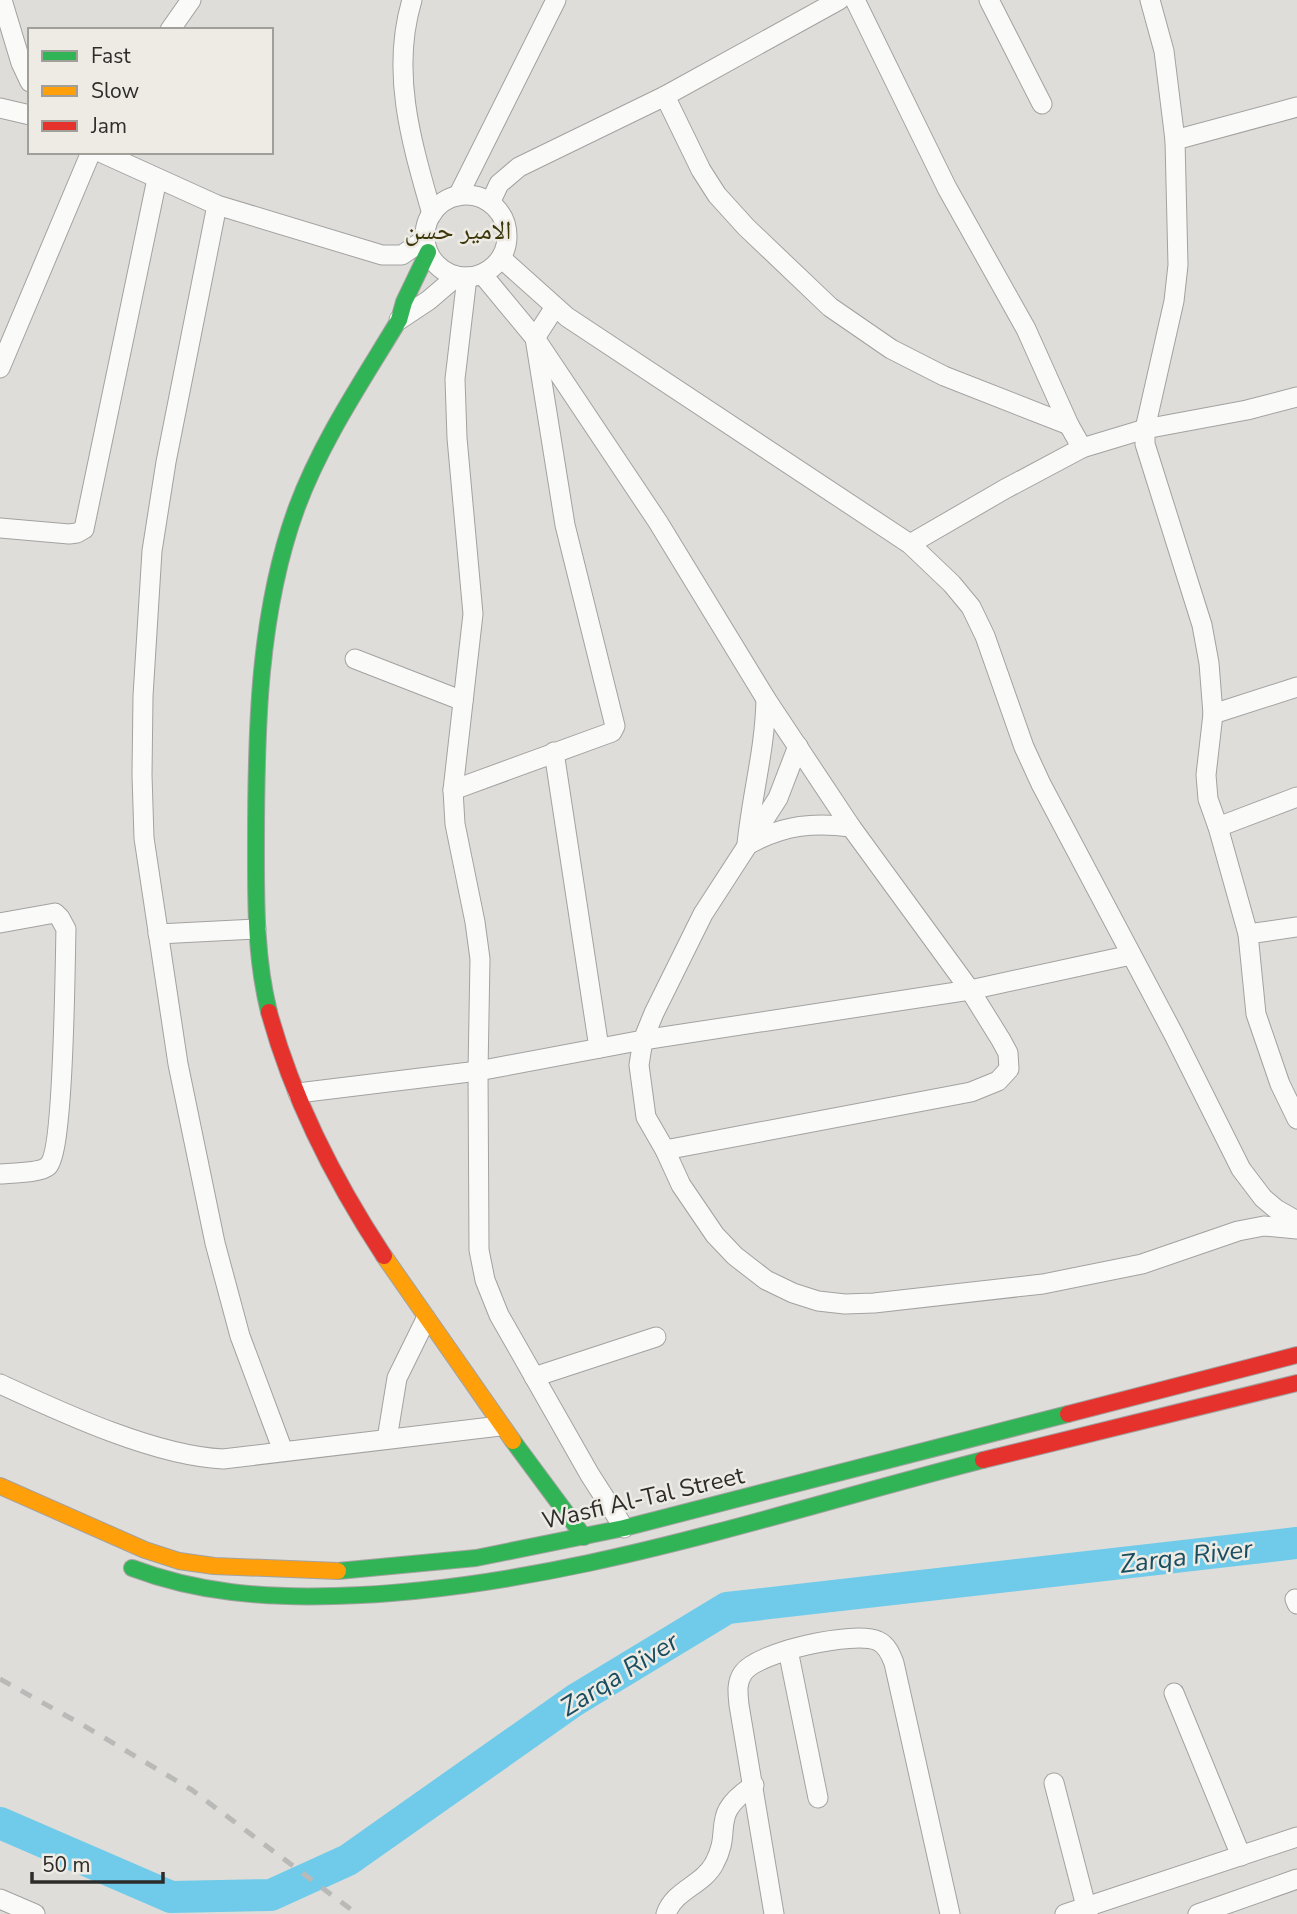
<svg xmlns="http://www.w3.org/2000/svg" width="1297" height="1914" viewBox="0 0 1297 1914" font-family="'Nunito Sans','Noto Naskh Arabic',sans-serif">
<rect width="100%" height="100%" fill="#deddda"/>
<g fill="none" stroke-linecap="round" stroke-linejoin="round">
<path stroke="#6fcbe9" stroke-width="32" d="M0,1823l171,74 100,-2 77,-35 227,-160 152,-92 570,-65"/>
<defs>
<g id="street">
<path d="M2,0l19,63 9,19"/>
<path d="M412,0c-22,73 0,144 20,214"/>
<path d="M855,0l92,188 79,141 43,96 13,23"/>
<path d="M989,0l53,104"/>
<path d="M1150,0l14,51 11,89 3,125 -4,36 -29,128v15l57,181 7,38 4,51 -7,61 2,24 10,28 30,107 8,80 24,70 17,35"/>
<path d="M170,30l21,-30"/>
<path d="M665,96l36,74 16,25 29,32 84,80 61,42 53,27 125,49"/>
<path d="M0,108l30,7"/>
<path d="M1175,140l122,-33"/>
<path d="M100,152l117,53 165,50h20l23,-16"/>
<circle cx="466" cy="236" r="41"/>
<path d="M458,196l98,-196"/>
<path d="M490,203l9,-19 20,-17 146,-71 174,-96"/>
<path d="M217,205l-51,257 -14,89 -9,145 -1,79 2,63 34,226 37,179 25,93 43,115"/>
<path d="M501,258l66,59 343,227 42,40 19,23 14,29 39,111 17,37 133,251 67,134 22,29 13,11 21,12"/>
<path d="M482,274l53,64 123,184 108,177 85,128 119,163 31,50 7,13 1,16 -11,12 -27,11 -306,58"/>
<path d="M467,277l-12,102 2,59 16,176 -20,176 2,34 20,98 5,37 -2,112 1,179 6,30 14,35 91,160 34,53"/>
<path d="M399,320l30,-20 28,-24"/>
<path d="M0,368l91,-216"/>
<path d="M0,528l69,6 8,-1 7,-4 73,-350"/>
<path d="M910,544l95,-55 77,-41 63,-19 102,-19 50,-13"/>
<path d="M355,659l108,42"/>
<path d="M1213,714l84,-27"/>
<path d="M798,746l-20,52 -75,116 -49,99 -11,27 -4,25 7,52 19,33 16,35 34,50 20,21 31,24 27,13 25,8 27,3 29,-1 169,-19 99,-20 96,-33 26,-5 33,3"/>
<path d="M554,752l45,296"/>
<path d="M453,790l159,-58 3,-6 -50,-201 -30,-187 20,-31"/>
<path d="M1218,827l79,-30"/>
<path d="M751,843c34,-18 63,-21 100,-16"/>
<path d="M747,844c5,-50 18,-94 19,-145"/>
<path d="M0,923l55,-10 5,5 6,11c-1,34 -2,222 -18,237 -7,7 -37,7 -48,8"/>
<path d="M158,934l98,-5"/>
<path d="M1248,934l49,-7"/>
<path d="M298,1093l180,-22 165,-31 327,-50 161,-35"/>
<path d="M534,1377l122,-40"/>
<path d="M0,1384c63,29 155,72 223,75l277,-33"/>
<path d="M387,1439l10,-61 29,-59"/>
<path d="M1295,1599l2,5"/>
<path d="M788,1650l30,148"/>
<path d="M1174,1693l67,163"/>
<path d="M1054,1783l34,131"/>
<path d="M0,1899l35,15"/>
<path d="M666,1914c8,-24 37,-29 48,-50 20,-36 -7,-48 40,-79"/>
<path d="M774,1914l-35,-209c-1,-11 -3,-22 4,-32 14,-21 112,-43 135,-32 9,4 13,14 16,22l56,251"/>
<path d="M1065,1914l232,-77"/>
<path d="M1198,1914l99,-35"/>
</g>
<g id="fast">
<path d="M269,1012c-14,-56 -13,-112 -13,-169 0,-112 2,-230 41,-336 25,-67 66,-127 102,-187l5,-18 24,-50"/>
<path d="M513,1441l71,96"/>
<path d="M132,1568c66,25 133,30 203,28 221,-6 436,-82 648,-136"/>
<path d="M338,1571l138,-13 148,-30 444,-114"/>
</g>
<g id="slow">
<path d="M384,1256l129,185"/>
<path d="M0,1486l145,64 34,11 35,5 124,5"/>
</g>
<g id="jam">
<path d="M269,1012c24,88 65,168 115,244"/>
<path d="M1068,1414l229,-59"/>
<path d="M983,1460l314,-77"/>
</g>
</defs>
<use href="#street" stroke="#a3a2a0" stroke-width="21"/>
<use href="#fast" stroke="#a3a2a0" stroke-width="18"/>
<use href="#slow" stroke="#a3a2a0" stroke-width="18"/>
<use href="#jam" stroke="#a3a2a0" stroke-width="18"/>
<use href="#street" stroke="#fafaf9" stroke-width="19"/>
<use href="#fast" stroke="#30b455" stroke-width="16"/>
<use href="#slow" stroke="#ff9f0a" stroke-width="16"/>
<use href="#jam" stroke="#e5322d" stroke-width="16"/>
<path stroke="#b9b9b8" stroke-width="5" stroke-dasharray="12 12" stroke-linecap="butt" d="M0,1679l81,45 111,66 165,124"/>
</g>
<g text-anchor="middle" stroke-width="5" stroke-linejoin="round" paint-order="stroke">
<g font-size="24" fill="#2d2c2a" stroke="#eeebe5">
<text transform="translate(643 1498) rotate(-13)" y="8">Wasfi Al-Tal Street</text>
</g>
<g font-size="26" fill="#3c360b" stroke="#eeebe5">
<text x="458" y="239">الامير حسن</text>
</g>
<g font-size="26" font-style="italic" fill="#184d60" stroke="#eeebe5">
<text transform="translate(1186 1556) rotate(-7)" y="9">Zarqa River</text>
<text transform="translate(619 1674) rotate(-32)" y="9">Zarqa River</text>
</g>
</g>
<rect x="28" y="28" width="245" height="126" fill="#eeebe5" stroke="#a19f9a" stroke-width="2"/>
<rect x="42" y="51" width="35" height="10" fill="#30b455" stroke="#a19f9a" stroke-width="2"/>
<text x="91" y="63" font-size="21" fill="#2d2c2a">Fast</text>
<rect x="42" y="86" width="35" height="10" fill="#ff9f0a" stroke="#a19f9a" stroke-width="2"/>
<text x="91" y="98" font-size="21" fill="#2d2c2a">Slow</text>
<rect x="42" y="121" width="35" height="10" fill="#e5322d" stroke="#a19f9a" stroke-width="2"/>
<text x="91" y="133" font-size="21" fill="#2d2c2a">Jam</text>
<path d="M32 1872v10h131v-10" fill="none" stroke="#2d2c2a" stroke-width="3.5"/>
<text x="42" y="1872" font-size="21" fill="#2d2c2a" stroke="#eeebe5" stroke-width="5" paint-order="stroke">50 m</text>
</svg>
